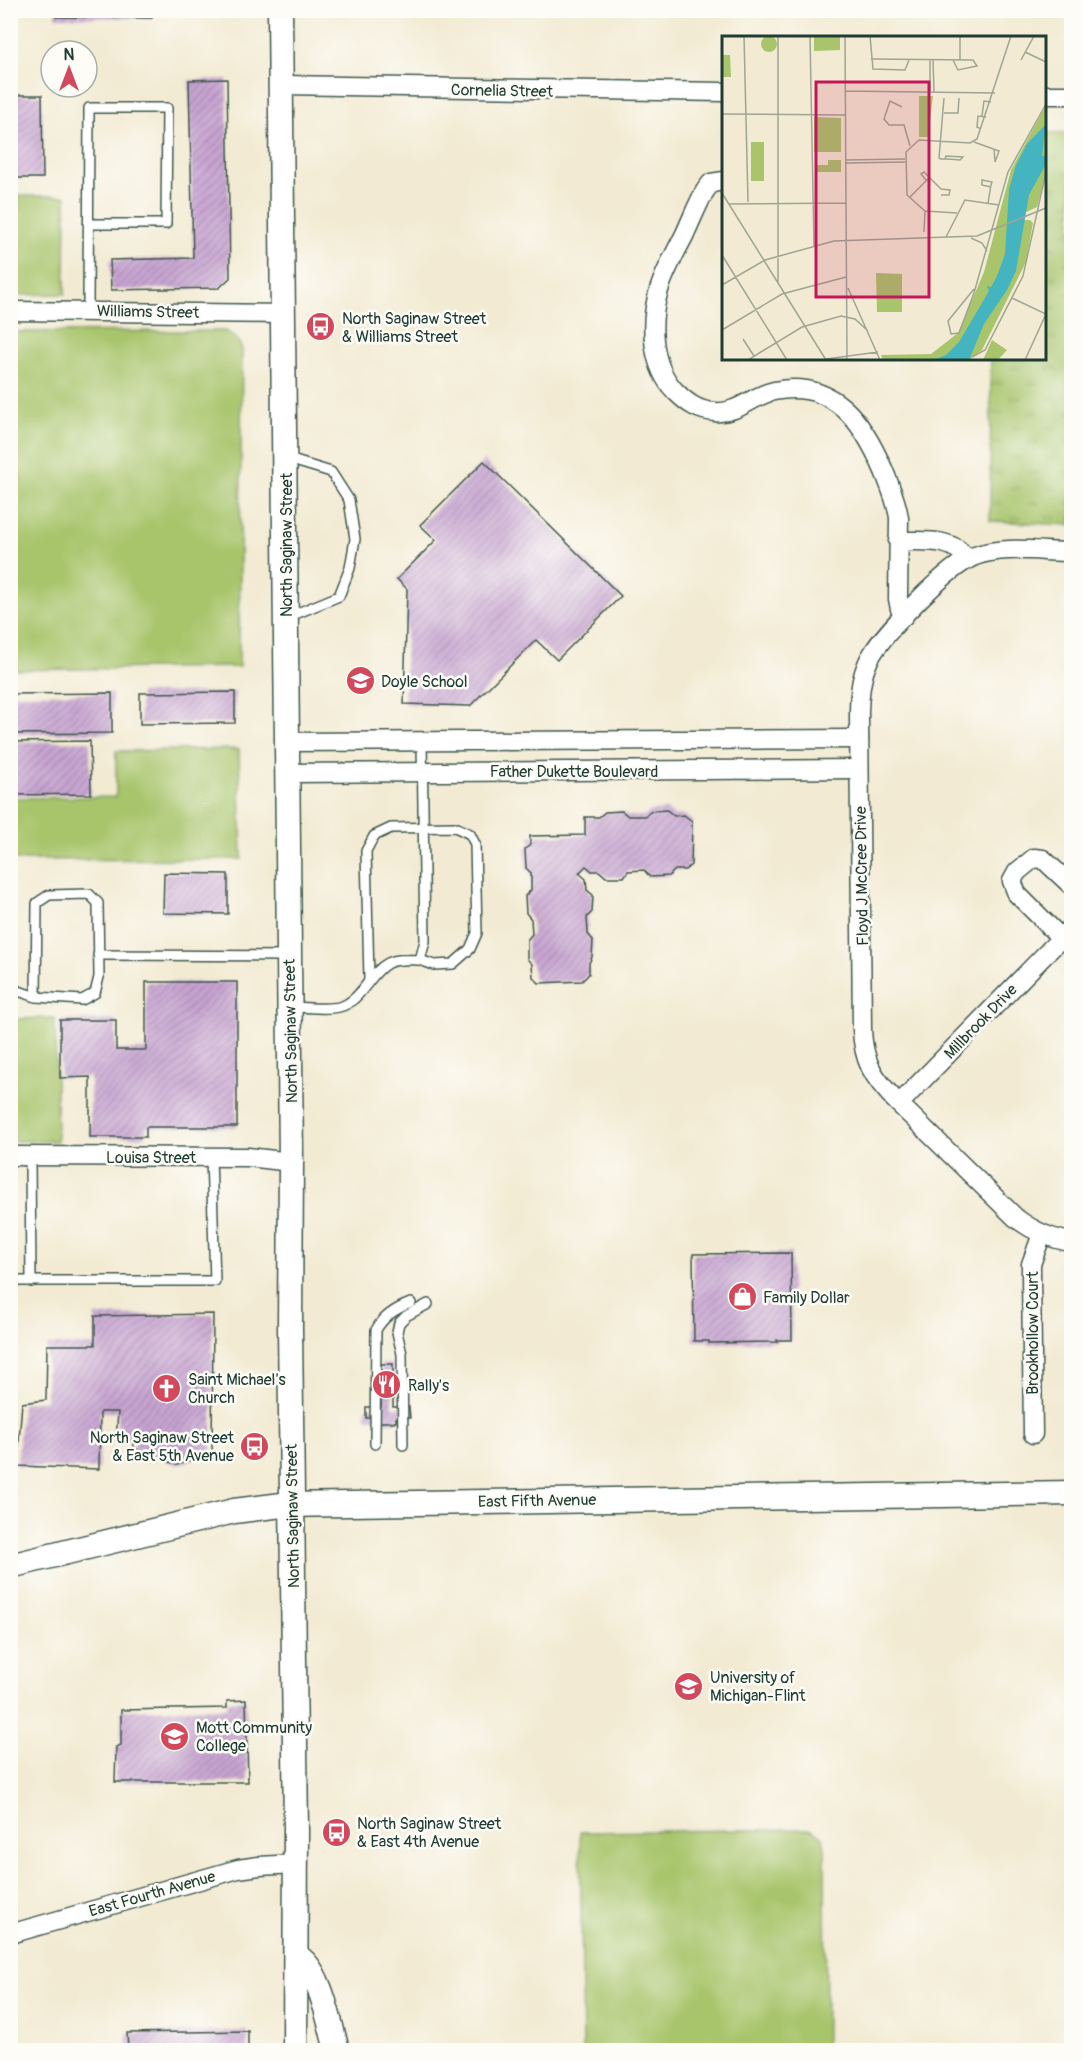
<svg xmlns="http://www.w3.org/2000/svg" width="1082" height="2061" viewBox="0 0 1082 2061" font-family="Pangolin,sans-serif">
<defs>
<pattern id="park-tufts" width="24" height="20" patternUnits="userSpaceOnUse" patternTransform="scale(1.5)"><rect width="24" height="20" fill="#a8c56c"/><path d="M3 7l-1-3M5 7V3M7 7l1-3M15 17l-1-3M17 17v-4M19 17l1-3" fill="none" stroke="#88a15a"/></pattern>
<pattern id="building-hatch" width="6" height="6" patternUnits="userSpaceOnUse" patternTransform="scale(1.5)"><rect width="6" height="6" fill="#c8a4d2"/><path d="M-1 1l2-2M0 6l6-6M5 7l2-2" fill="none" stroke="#a287ab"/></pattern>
</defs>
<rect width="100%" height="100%" fill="#fdfcf7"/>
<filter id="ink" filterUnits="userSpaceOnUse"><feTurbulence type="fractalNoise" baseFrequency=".0167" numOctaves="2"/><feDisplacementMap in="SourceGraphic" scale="12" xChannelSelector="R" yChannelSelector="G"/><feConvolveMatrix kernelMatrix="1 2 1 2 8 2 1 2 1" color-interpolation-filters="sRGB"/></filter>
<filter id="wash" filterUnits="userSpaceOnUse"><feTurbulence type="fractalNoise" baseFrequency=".008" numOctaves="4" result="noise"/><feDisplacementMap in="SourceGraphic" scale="24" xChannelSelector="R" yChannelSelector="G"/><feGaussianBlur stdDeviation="1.35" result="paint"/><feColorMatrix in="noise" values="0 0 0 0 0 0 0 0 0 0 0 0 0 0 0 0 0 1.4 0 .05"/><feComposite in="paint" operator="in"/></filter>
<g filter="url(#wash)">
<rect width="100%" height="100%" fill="#f2ead2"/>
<g fill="#a8c56c" stroke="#648150" stroke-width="1.5">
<path d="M11,196h55l-1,98 -54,1z"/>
<path d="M225,331c10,5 14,9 17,19l-3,317 -228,3v-338z"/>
<path d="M239,749l3,110 -231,1v-62l105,-1v-46z"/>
<path d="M55,1018l2,123h-46v-122z"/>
<path d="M813,1829l10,8 2,12 1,201h-243l-3,-218z"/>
</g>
<path fill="url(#park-tufts)" stroke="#648150" stroke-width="1.5" d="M1045,133h26v392l-81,-4 1,-162 53,-1z"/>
<g id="blocks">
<g fill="url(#building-hatch)">
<path d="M56,10h96v8l-96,-1z"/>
<path d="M227,79l3,199 -11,10 -108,2 -1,-30 83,-2 -4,-178z"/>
<path d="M10,95h32l1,83h-33z"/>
<path d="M484,461l137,135 -64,64 -21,-20 -66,66 -66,-2 3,-115 -10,-10 39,-39 -16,-15z"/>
<path d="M235,692v31l-95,1v-31z"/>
<path d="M112,693v40l-102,1v-40z"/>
<path d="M90,741l1,53 -81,1v-53z"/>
<path d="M667,810l7,6 10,-1 8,6 -1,44 -6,5h-10l-6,6 -19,1 -6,-7 -16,1 -4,6h-18l-7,-6h-7l-6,-5 -7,7 7,6 1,11 6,5 -1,17 -5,5 1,17 5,6 -1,17 -3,6v11l-7,7 -43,2 -6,-6 -1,-13 -5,-5v-19l5,-6 -1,-15 -5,-6 -1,-17 6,-6v-17l-5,-5 -1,-19 5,-4v-9l55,-1v-18h14l6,-5 17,-1 6,5h17l5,-5z"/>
<path d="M164,873l64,1v40l-65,-1z"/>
<path d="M146,982h91v145h-91v10h-56v-60l-30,1v-58h56v30h30z"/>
<path d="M791,1253l1,87h-15v2l-68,1v-2h-15l-1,-87z"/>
<path d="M213,1314l-1,139 -35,12 -43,-17v-8h-18l2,-28h-18l-1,57 -82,-3 5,-63 24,-3 1,-55h48v-29z"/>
<path d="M381,1364h12v43h16l1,11h-14v4h-17v-4h-13v-11h15z"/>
<path d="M246,1700l2,82h-133l1,-35 5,-2v-35l106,-2v-7z"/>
<path d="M248,2031v19h-120l-1,-17z"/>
</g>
</g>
</g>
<g filter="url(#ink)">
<use href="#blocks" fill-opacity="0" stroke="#3f574c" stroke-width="1.5"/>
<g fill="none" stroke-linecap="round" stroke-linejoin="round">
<defs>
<g id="lane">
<path d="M88,224h78l1,-116h-78l-1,202"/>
<path d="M285,458l46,14 18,28 6,39 -5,29 -11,28 -51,21"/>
<path d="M98,955l190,1"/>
<path d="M369,980l-3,-129 8,-15 17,-8 64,-1 15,7 5,10 2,89 -7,16 -17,15 -19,1 -14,-5"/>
<path d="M10,988l26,9 46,3 13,-7 4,-16 -1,-74 -9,-9 -40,1 -12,8 -1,94"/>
<path d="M291,1007c14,0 35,3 48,0 22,-5 30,-34 49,-44 10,-5 22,-3 32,-3l5,-19 -3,-200"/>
<path d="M30,1156l1,126"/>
<path d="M10,1281h205l-4,-124"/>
<path d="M375,1444l1,-114c7,-13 21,-22 35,-27"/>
<path d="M403,1445l-1,-91 -5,-22 2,-9 7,-7 22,-12"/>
</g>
<g id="street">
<path d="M281,85l443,7"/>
<path d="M1044,95h28"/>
<path d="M724,181l-13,2 -6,8c-8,14 -14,30 -21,45 -9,17 -19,35 -25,54 -10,33 -8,77 17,102 12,12 23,19 39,20 23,2 38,-17 59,-21 60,-12 89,31 110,80 6,15 13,31 15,47l-1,81 2,10 4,7"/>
<path d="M10,311l275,3"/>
<path d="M898,541c23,1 56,-5 69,19"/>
<path d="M1072,552c-31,0 -68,-7 -97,4 -26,9 -97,81 -107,106 -8,17 -9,36 -9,55l3,312c1,32 11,48 33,71l121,118c17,13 34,21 56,24"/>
<path d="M287,742l572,-3"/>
<path d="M288,773l571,-4"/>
<path d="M1061,938l-44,-44 -5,-13 5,-9 17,-14 9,1 29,27"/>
<path d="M899,1104l173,-177"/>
<path d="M10,1156l238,1 43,5"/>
<path d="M1033,1434l-2,-161v-9l11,-30"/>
<path d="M10,1934l228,-65 21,-3 37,-2"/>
</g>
<g id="secondary">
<path d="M280,10l11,1152 -1,166 6,503 -1,219"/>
<path d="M10,1566l224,-55 48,-6 790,-12"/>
<path d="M296,1956c24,11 34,70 41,94"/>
</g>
</defs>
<use href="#lane" stroke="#3f574c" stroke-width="12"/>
<use href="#street" stroke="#3f574c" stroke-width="21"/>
<use href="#secondary" stroke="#3f574c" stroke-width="27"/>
<use href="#lane" stroke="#fff" stroke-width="9"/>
<use href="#street" stroke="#fff" stroke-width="18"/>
<use href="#secondary" stroke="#fff" stroke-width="24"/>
</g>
</g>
<defs>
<symbol id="bus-disc" viewBox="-11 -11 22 22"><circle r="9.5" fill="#d1495b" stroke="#fdfcf7"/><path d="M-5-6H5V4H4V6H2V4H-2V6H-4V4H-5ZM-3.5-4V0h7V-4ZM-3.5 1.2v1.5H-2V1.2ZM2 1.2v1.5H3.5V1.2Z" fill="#fff"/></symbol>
<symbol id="school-disc" viewBox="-11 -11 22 22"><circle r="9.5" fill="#d1495b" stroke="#fdfcf7"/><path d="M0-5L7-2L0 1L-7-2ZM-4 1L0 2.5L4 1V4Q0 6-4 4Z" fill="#fff"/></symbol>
<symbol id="shop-disc" viewBox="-11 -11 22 22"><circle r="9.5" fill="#d1495b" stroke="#fdfcf7"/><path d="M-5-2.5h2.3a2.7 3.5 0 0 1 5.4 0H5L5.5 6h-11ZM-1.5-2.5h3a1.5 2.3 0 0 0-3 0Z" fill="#fff"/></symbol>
<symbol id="restaurant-disc" viewBox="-11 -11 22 22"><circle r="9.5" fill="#d1495b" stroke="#fdfcf7"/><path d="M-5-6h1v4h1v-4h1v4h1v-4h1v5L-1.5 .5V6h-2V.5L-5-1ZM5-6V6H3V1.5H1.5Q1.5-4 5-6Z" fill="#fff"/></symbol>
<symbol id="church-disc" viewBox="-11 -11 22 22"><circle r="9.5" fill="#d1495b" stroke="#fdfcf7"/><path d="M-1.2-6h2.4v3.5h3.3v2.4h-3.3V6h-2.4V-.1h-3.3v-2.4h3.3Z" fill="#fff"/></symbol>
<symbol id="university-disc" viewBox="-11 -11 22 22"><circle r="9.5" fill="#d1495b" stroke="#fdfcf7"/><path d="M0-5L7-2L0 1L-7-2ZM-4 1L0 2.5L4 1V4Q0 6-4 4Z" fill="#fff"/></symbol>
</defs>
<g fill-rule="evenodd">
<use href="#bus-disc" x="304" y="310" width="33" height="33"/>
<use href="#school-disc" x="344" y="664" width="33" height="33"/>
<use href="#shop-disc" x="726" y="1280" width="33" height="33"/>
<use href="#restaurant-disc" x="370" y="1368" width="33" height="33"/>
<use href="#church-disc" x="150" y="1372" width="33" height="33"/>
<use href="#bus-disc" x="238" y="1430" width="33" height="33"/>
<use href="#university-disc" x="672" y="1670" width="33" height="33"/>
<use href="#university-disc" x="158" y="1720" width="33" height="33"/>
<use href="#bus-disc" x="320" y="1816" width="33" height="33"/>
</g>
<g text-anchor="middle" stroke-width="5" stroke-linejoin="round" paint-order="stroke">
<g font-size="16" fill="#1f3d34" stroke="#fdfcf7">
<text transform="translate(502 90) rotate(1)" y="6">Cornelia Street</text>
<text transform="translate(148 311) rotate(1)" y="6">Williams Street</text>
<text transform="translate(286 545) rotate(-90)" y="6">North Saginaw Street</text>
<text x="574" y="777">Father Dukette Boulevard</text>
<text transform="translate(861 876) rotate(-91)" y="6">Floyd J McCree Drive</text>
<text transform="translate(980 1021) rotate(-46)" y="6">Millbrook Drive</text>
<text transform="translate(290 1031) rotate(-91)" y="6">North Saginaw Street</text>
<text x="151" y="1163">Louisa Street</text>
<text transform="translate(1032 1333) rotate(-90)" y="6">Brookhollow Court</text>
<text transform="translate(537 1500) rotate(-1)" y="6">East Fifth Avenue</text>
<text transform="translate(292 1516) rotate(-91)" y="6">North Saginaw Street</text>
<text transform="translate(152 1893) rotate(-16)" y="6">East Fourth Avenue</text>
</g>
<g font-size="16" fill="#1f3d34" stroke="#fdfcf7" text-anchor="start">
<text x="342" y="324">North Saginaw Street<tspan x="342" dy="18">&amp; Williams Street</tspan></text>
<text x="381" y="687">Doyle School</text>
<text x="763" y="1303">Family Dollar</text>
<text x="188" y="1385">Saint Michael's<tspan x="188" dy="18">Church</tspan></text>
<text x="408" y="1391">Rally's</text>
<text x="234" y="1443" text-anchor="end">North Saginaw Street<tspan x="234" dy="18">&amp; East 5th Avenue</tspan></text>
<text x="710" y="1683">University of<tspan x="710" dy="18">Michigan-Flint</tspan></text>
<text x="196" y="1733">Mott Community<tspan x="196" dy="18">College</tspan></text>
<text x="357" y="1829">North Saginaw Street<tspan x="357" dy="18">&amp; East 4th Avenue</tspan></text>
</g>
</g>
<g transform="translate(722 36)">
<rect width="324" height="324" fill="#f2ead2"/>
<path d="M39 8a8 8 0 1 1 16 0a8 8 0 1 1-16 0ZM92,0h26v14l-26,1zM0,19h8l1,22h-9zM92,81l27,1v34h-27zM29,106h13v39h-13zM106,124h13v12h-26v-7h13zM154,237l26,1v38h-25zM270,304l15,10 -9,10h-15z" fill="#a8c56c"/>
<path d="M197,60h14l-5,41h-9zM324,69v69l-9,33 -28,13h21l3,3 -7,39 -44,88 -13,10h-86l-2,-5 50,-1 27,-21 26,-61 27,-102z" fill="#a8c56c"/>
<path d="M324,88l-4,32h4v8l-17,31 -13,76 -9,19 -23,34 -15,36h-35l12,-5 13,-13 30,-51 -2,-5 4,1 6,-11 8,-22 4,-65 7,-24 11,-21z" fill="#45b4c1"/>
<path fill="none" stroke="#9ea593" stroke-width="1.5" d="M22,0l4,166M88,0l4,210M123,0l2,324M148,0l3,33 32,1 4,-10M238,0v24M303,16l21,10M149,23l102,1 4,6 -19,4 -5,-10M208,24v31M211,24l1,32M299,24l13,-24M123,55l150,2M222,62l-5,60 2,1h7l12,1 3,-3 -17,-1 -1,3M180,71l-12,-6 -6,18 5,6h15l6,21M222,77h14l1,-15M0,78l123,1M260,80l2,-15 7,1M259,93l-4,-2 1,-11 8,1M252,106l25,9 -4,11 -1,-13M124,124l59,-1M124,127l59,-1M204,144l-5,-6 3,-2 17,17 9,1 -1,5h-8M0,157l104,167M188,161l18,-18M266,167l3,-18 1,-3 -10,-2v5l9,2M7,168l117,-1M235,177l-32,-2 -18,-16 -1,-43 13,-12 51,3 7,-4 34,-103M202,196l1,-21M224,201l19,-37 34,5M249,202l11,5 5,8M0,219l65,105M56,247v-247M0,249l43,-25 69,-19 143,-5 69,-28M126,252l32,72M252,253l-26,32 3,13 8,-1 15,-40 34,-121 38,-68M290,262l34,16 -21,46M0,294l60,-36 64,-17M21,303l11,17M37,317l17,-10M250,321l13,-7 38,-74 23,-104M104,323l52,-7M26,324l54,-33 39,-11 14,3 13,12"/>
<path fill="#c2185b" fill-opacity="0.15" stroke="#c2185b" stroke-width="3" d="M94,46h113v215h-113z"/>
<rect width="324" height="324" fill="none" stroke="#1f3d34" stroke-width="3"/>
</g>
<rect width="1082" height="2061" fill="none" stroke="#fdfcf7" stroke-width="36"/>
<g transform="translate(69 69)"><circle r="28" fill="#fdfcf7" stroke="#a4b0a9" stroke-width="1.5"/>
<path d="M0-4.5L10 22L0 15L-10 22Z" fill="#d1495b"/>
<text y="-9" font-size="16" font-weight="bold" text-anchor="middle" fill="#1f3d34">N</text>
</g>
</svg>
